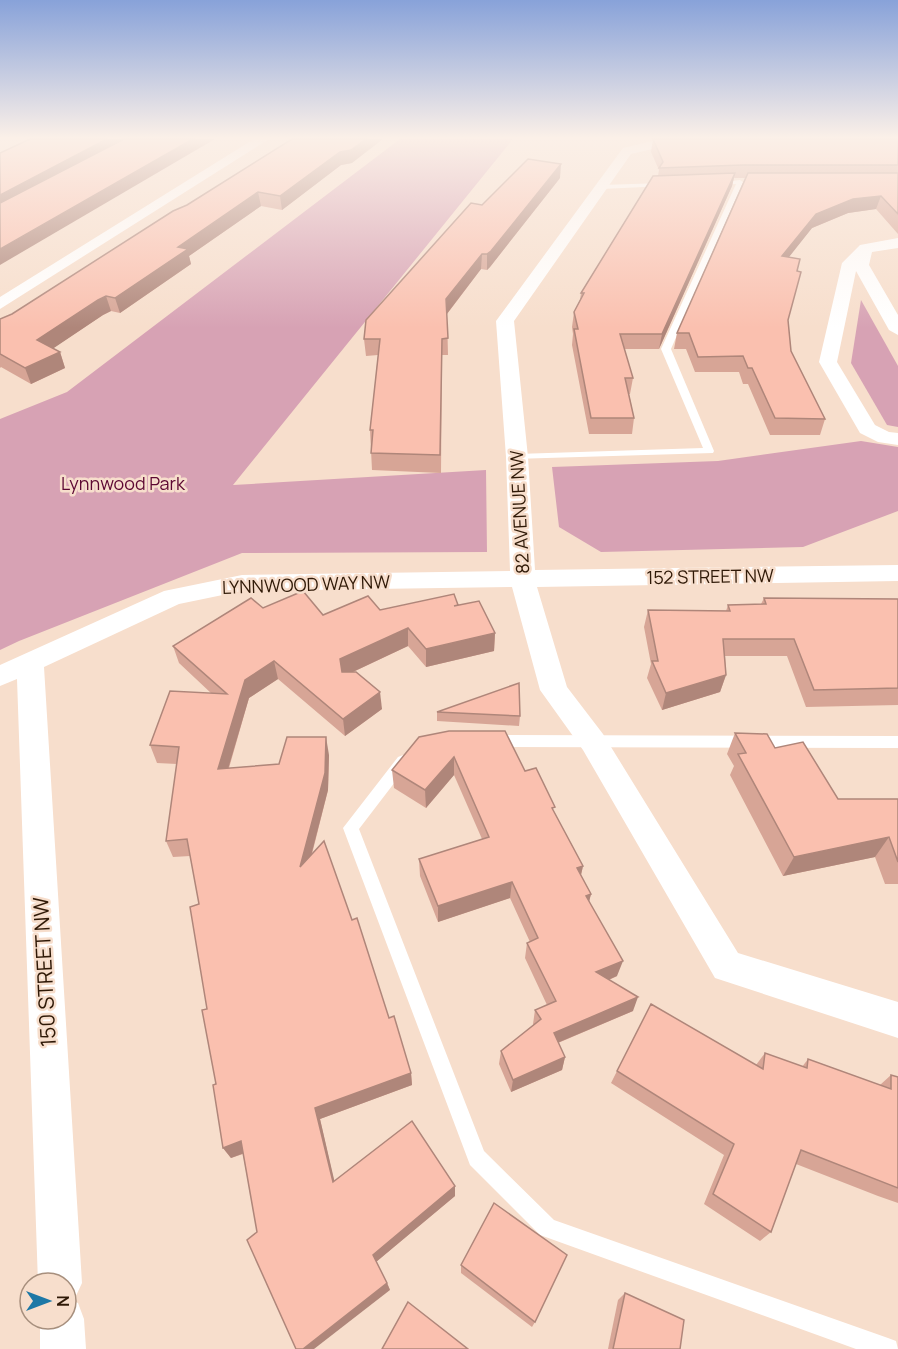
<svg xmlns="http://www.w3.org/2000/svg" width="898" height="1349" viewBox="0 0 898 1349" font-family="Manrope,sans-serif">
<rect width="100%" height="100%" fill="#f7decc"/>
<g fill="#d7a2b4">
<path d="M400,139h113l-280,346 253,-15 1,82 -245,1 -223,88 -19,9v-231l67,-27z"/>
<path d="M861,300l37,66v61l-11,-2 -36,-62z"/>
<path d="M861,441l37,6v64l-95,36 -202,5 -42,-25 -7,-60 166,-6z"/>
</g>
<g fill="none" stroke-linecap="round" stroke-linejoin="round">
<g fill="#fff" fill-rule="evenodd">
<path d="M740,180l3,2 -72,167 43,102 -1,2 -200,6v-4l4,-1 186,-6 -42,-99 75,-165 -19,1 -3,-2z"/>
<path d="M664,183l2,3 -65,3 -3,-2 3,-2z"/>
<path d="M493,735l405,1v12l-405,-1 -5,-2 -2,-4 2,-4z"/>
<path d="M403,755l5,2 2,4 -2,4 -49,64 125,322 70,69 334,118 8,3 2,8h-42l-316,-114 -70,-70 -127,-337 55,-71z"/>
</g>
<g fill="#fff" fill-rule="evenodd">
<path d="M254,139h15l-269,170v-12z"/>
<path d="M661,139h26l6,4 -6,4h-26l-30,7 -117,167 14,136 7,113 363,-5v16l-361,6 30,100 36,47 135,219 160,49v36l-183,-60 -132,-228 -43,-60 -28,-103 -270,4 -63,13 -135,63 38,616 -7,15 -4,2 7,3 6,16 2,30h-46v-30h26v-36h-28l-21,-604 -17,7v-21l164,-74 78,-16 268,-4 -4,-114 -10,-136 127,-173z"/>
<path d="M898,238v10l-26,4 -3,13 29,50v20l-9,-5 -33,-59 -19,91 38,63 14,7 9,1v12l-20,-3 -18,-9 -41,-71 23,-99 18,-18z"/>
</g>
</g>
<g fill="#d7a596">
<path d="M292,139l60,24 -11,2 -59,45 -21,-4 -72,50 2,8 -71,49 -9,-2 -8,4 -50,33 7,4 5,16 -34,16 -30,-17 -1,1v-49l12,-5z"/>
<path d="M653,139h245v95l-22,-25 -28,4 -36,15 -24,29 9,14 -9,49 3,31 34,68 -5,16h-50l-22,-51h-5l-4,-12h-44l-9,-23h-12l3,-16 68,-155h-11l-2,8 -73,163h-35l9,29 -3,16h-1l5,24 -2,16h-43l-17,-89 1,-11 -1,-7 2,-15 6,-12 1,-7 77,-117 1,-6 -8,-18z"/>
<path d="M560,178l-70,89 -3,3 -6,-1 -34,45 1,41h-6l-1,118 -69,-3 -2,-40 8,-75 -12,1 -2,-17z"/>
<path d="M764,598l134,1v106l-92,2 -19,-51h-62l1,19 -6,17 -58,18 -15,-32 4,-14 -7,-37 4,-17 78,1 2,-6 33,-1z"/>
<path d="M458,606l37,27 -1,18 -68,16 -18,-21 -55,26 29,37 -37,27 -67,-57 -29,19 -20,70 50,-4 50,-9 -1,35 -16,64 77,164 22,55 1,12 -92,34 14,62 121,5v10l-79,66 11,21 3,7 -133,-58 -14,-78 -12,4 -8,-10 -16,-139 -8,-105 -9,-48 -17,1 -7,-16 11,-77 -20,-1 -7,-18 62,-51 -33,-31 -6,-17 90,-38 60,7 57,-5z"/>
<path d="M437,712l83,4 -1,10 -82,-5z"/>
<path d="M735,733l40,15 63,51h60v85h-13l-10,-27 -92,19 -53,-101 4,-9 -7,-12z"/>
<path d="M419,737l106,34 29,41 29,54 -2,9 10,19 -2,7 28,75 -8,4 24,31 -75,32 7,14 -3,13 -51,22 -12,-28 2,-13 33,-26 -1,-1 2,-14 12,-5 -22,-47 2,-15 3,-1 -20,-44 -72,24 -18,-46 -1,-17 63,-20 -28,-64 -28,33 -32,-20 -2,-18z"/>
<path d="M765,1053l37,14 6,-8 72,26 11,-10 7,2v126l-20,-7 -82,-32 -25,68 -11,9 -56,-37 20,-49 -113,-72 6,-12 139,-6z"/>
<path d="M461,1265l74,57 -3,5 -71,-54z"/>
<path d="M625,1293l55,56h-72l10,-49z"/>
</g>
<g fill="#af867a">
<path d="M107,139h24l-131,70v-14z"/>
<path d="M193,139h22l-215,126v-16z"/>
<path d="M366,139h17l-31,24 -11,2 -59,45 -2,-14 60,-44z"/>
<path d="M561,164l-1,14 -70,89 -3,3v-16z"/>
<path d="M735,173l-3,13 -73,163 3,-15z"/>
<path d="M258,192l3,14 -72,50 2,8 -71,49 -5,-15 63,-51z"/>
<path d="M881,196l-5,13 -28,4 -36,15 -34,43 4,-15 34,-42 37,-15z"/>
<path d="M482,254l-1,15 -35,46v-16z"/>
<path d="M106,296l5,15 -8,4 -61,41 -5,-16 61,-40z"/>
<path d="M60,352l5,16 -34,16 -6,-16z"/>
<path d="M408,628v18l-66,31 -2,-18z"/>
<path d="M495,633l-1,18 -68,16v-18z"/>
<path d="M274,661l4,18 -29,19 -26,88 -5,-17 27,-89z"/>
<path d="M726,675l-6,17 -58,18 4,-17z"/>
<path d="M380,692l2,17 -37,27 -2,-17z"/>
<path d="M326,737l3,18 -1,35 -24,93 -4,-16z"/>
<path d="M454,757v18l-28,33 -1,-18z"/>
<path d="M889,837l-14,20 -92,19 11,-19z"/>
<path d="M583,866l-4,17 -2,-15z"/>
<path d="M512,882l-2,16 -72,24v-16z"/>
<path d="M591,894l-4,16 -1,-14z"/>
<path d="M623,961l-6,15 -25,11 4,-15z"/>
<path d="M638,997l-5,14 -83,35 4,-13z"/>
<path d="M565,1057l-3,13 -51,22 2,-12z"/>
<path d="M411,1073l1,12 -92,34 17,73 -4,-10 -18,-74z"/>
<path d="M241,1141l6,11 -16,6 -8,-10z"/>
<path d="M455,1186v10l-79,66 -3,-7z"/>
<path d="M387,1283l3,7 -76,59h-11z"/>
</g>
<g fill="#fac0af" stroke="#af867a" stroke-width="1.5">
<path d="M30,139h77l-107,56v-42z"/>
<path d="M124,139h69l-193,110v-46z"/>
<path d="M292,139h74l-15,11 -11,2 -60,44 -22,-4 -80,55 10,2 -73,49 -9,-2 -8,4 -61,40 23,12 -35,16 -25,-14v-35l12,-5 161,-103 14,-6z"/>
<path d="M653,139h245v26h-155l-84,3 4,-6z"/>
<path d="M528,159l33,5 -70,87 -4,3h-5l-36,45 2,39 -6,1 -2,116 -69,-2 2,-23h-3l10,-91h-16l2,-19 105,-117 11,2z"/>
<path d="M735,173l-73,161h-42l13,44h-8l9,40h-43l-17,-89h4l-4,-17 10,-19h-3l72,-117z"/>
<path d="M748,173h150v41l-17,-18 -28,3 -37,15 -34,42 18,3 -3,12 4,1 -13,48 3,31 34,68 -50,-1 -23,-50h-4l-5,-12 -45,1 -9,-24h-12z"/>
<path d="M303,591l20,24 45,-19 12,14 74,-16 4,11 -4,1 25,-5 16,32 -69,16 -18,-21 -68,31 2,13h14l24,20 -37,27 -69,-58 -29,19 -27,89 61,-5 8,-27h39l-1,36 -25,94 24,-26 28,79 5,-2 32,100 5,-2 17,57 -96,35 18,74 79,-61 43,65 -82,69 14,28 -84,66h-7l-49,-109 10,-8 -16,-91 -18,7 -10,-63 3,-1 -14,-74 5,-1 -17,-102 9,-3 -12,-65 -21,2 13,-94 -29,-2 20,-54 57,3 -54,-48 78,-48 12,10z"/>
<path d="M764,598l134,1v89l-84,2 -20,-51h-71l3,36 -60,18 -14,-32h6l-10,-51 82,1 -2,-6 38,-1z"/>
<path d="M519,683l1,33 -83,-4z"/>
<path d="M449,731h56l20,40 11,-3 19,39 -3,1 31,58 -6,2 14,26 -5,2 37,65 -27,11 42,25 -84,36 11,24 -52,23 -12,-29 40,-32 -6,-9 21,-9 -29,-58 11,-5 -26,-56 -74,24 -19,-47 70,-22 -35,-80 -29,33 -33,-20 27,-33z"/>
<path d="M735,733l32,1 8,14 28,-6 35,57h60v63l-9,-25 -95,20 -56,-103 8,-1z"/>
<path d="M651,1004l112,65 2,-16 42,15 1,-9 83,30v-14l7,2v111l-97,-38 -30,82 -58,-38 21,-50 -117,-73z"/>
<path d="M494,1203l73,52 -32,67 -74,-57z"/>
<path d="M625,1293l59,27 -4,29h-67z"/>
<path d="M408,1302l60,47h-86z"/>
</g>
<linearGradient id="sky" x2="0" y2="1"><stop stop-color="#88a2d9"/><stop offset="0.42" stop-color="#fbf0e8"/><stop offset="1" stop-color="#fbf0e8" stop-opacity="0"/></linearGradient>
<rect width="898" height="328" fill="url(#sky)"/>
<g text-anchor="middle" stroke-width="5" stroke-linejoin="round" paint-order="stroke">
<g font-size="18" fill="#5c0732" stroke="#f7decc">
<text x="123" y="490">Lynnwood Park</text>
</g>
<g font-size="18" fill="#2f1907" stroke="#f7decc">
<text transform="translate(520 512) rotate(-93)" y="6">82 AVENUE NW</text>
<text transform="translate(710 577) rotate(-1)" y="6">152 STREET NW</text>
<text transform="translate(306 585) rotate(-2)" y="6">LYNNWOOD WAY NW</text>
</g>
<g font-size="21" fill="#2f1907" stroke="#f7decc">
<text transform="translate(45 972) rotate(-93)" y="7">150 STREET NW</text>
</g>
</g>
<g transform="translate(48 1301) rotate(90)"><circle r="28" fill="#f7decc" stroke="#a78f7d" stroke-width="1.5"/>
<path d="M0-4.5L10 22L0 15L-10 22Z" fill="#1d78a6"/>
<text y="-9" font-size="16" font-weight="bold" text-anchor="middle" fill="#2f1907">N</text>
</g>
</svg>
